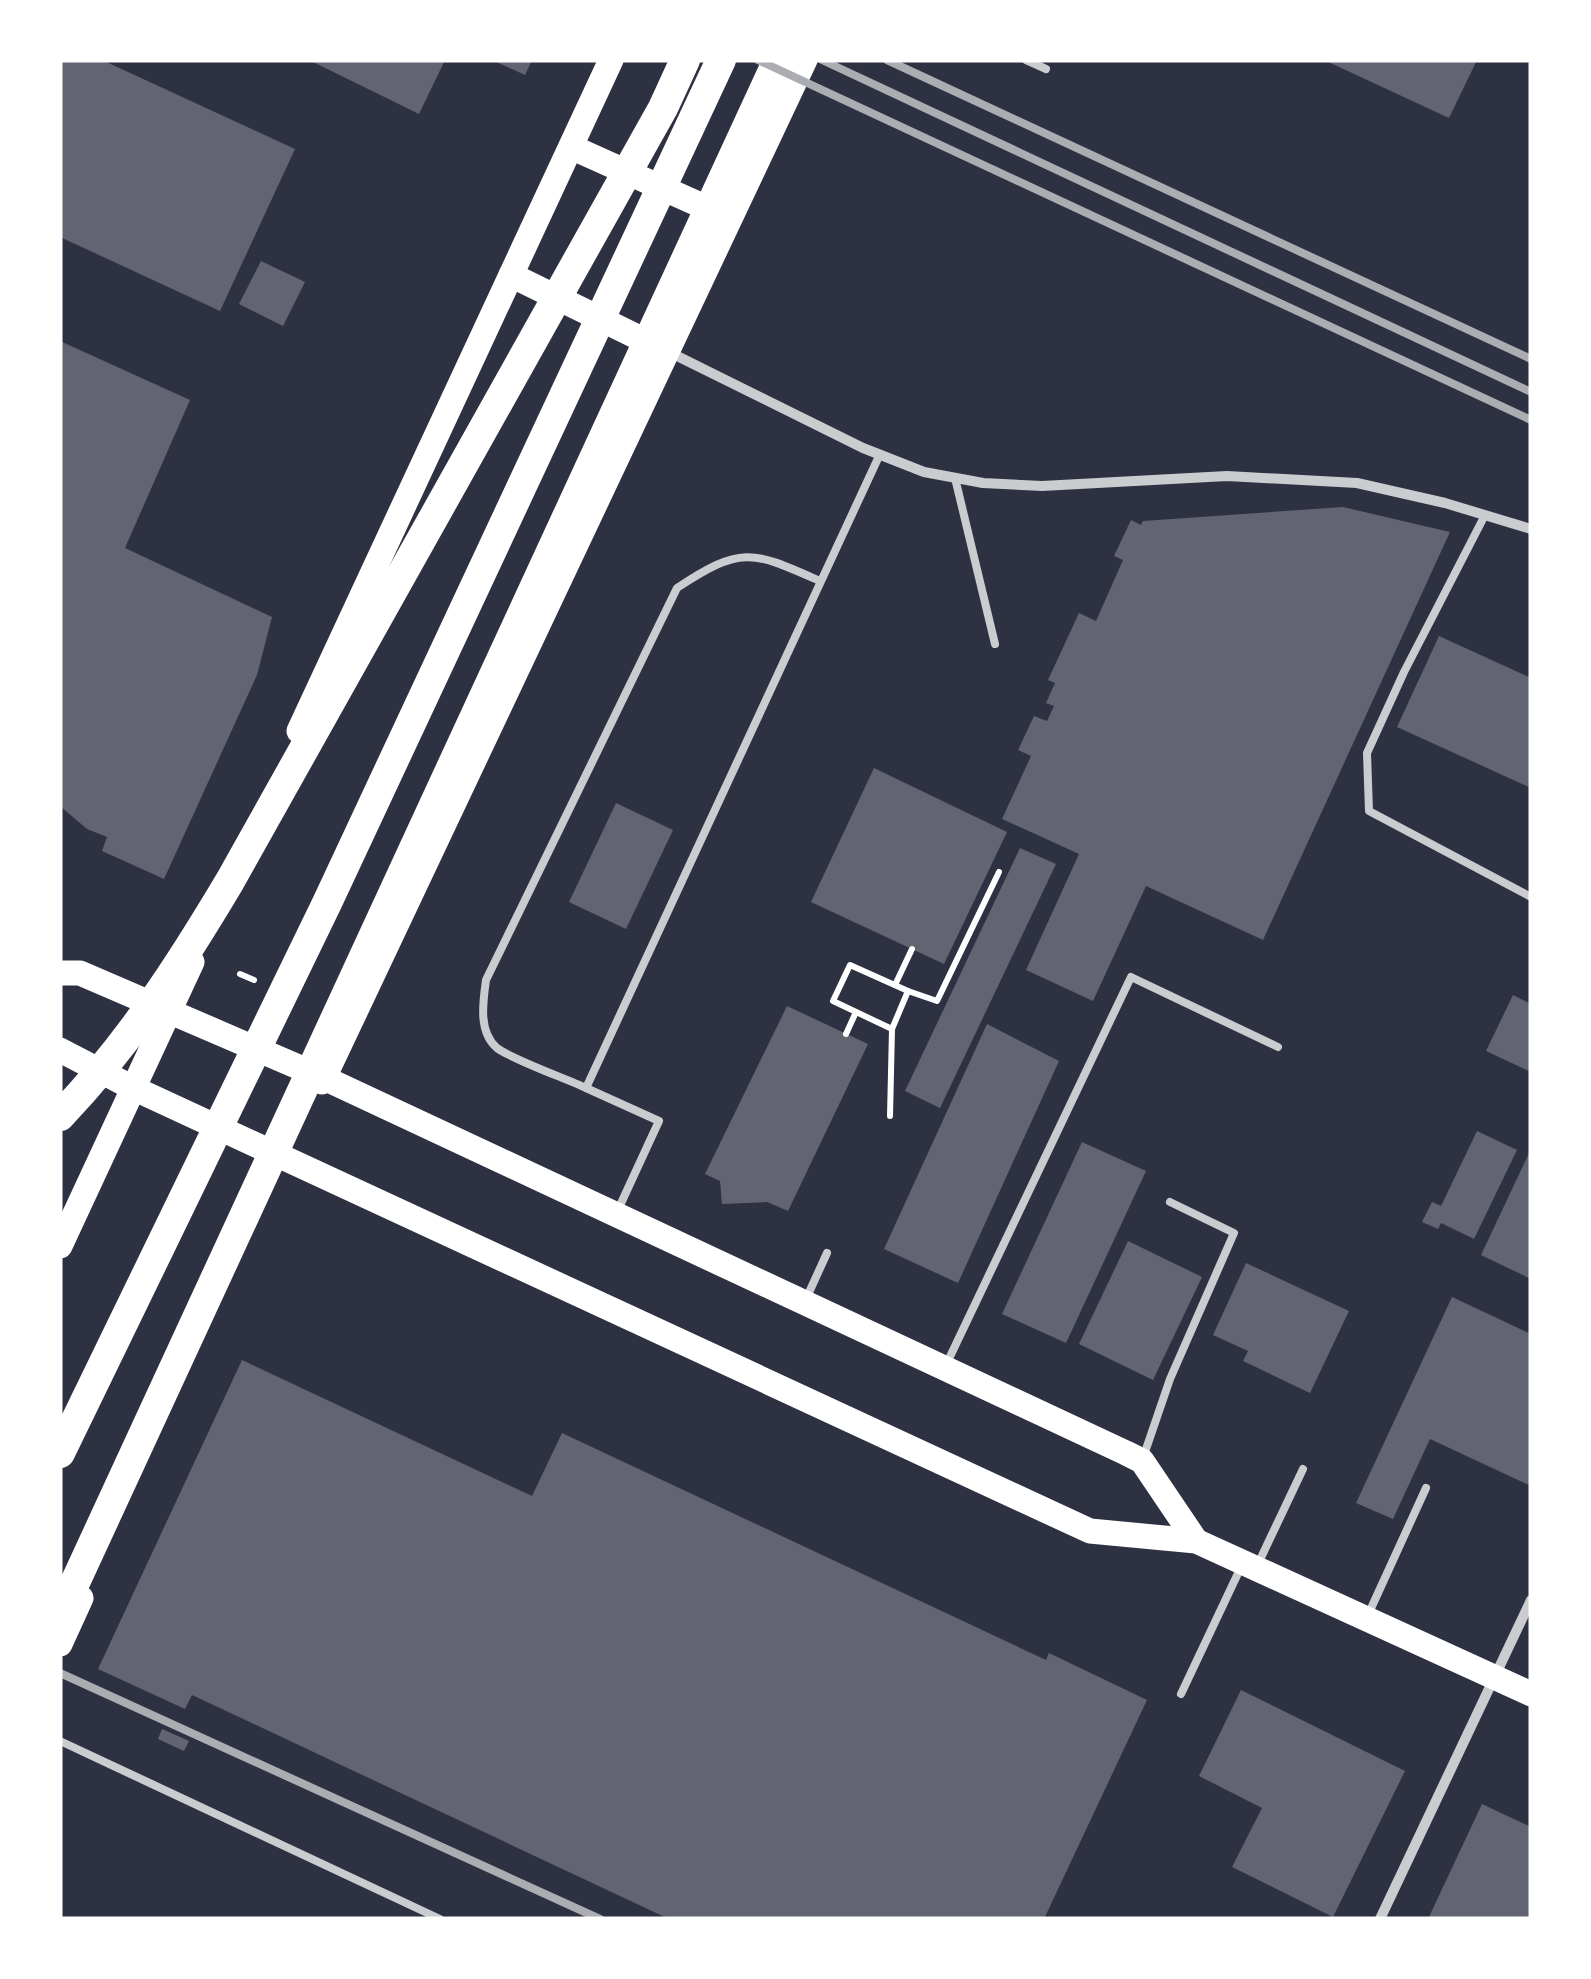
<svg xmlns="http://www.w3.org/2000/svg" width="1591" height="1979" viewBox="0 0 1591 1979" font-family="'Times New Roman',serif">
<rect width="100%" height="100%" fill="#2d3142"/>
<g fill="#626471">
<path d="M60,60h42l193,89 -75,162 -160,-74z"/>
<path d="M309,60h136l-26,54z"/>
<path d="M492,60h40l-7,15z"/>
<path d="M1324,60h153l-28,58z"/>
<path d="M261,261l44,21 -22,44 -44,-22z"/>
<path d="M60,341l130,59 -65,148 147,69 -15,58 -93,204 -62,-28 5,-14 -20,-8 -27,-23z"/>
<path d="M1343,507l107,25 -187,408 -117,-54 -53,115 -67,-31 53,-116 -77,-35 29,-63 -13,-6 16,-34 13,5 7,-15 -8,-3 9,-20 -7,-3 31,-67 17,8 27,-61 -9,-4 17,-36 10,5 2,-4z"/>
<path d="M1439,636l92,42v110l-134,-61z"/>
<path d="M874,768l133,64 -63,132 -133,-62z"/>
<path d="M616,803l57,27 -47,99 -57,-27z"/>
<path d="M1020,848l36,16 -116,244 -35,-17z"/>
<path d="M1513,995l18,9v68l-45,-21z"/>
<path d="M787,1006l81,38 -80,167 -21,-9 -45,2 -2,-23 -15,-7z"/>
<path d="M987,1024l72,37 -101,222 -74,-34z"/>
<path d="M1477,1131l40,19 -43,89 -33,-16 -3,6 -16,-7 10,-20 9,4z"/>
<path d="M1082,1142l64,29 -80,172 -64,-29z"/>
<path d="M1531,1149v130l-50,-24z"/>
<path d="M1128,1241l74,36 -49,103 -74,-36z"/>
<path d="M1246,1263l103,48 -39,82 -67,-32 5,-10 -35,-16z"/>
<path d="M1452,1297l79,37v152l-101,-47 -37,80 -37,-16z"/>
<path d="M242,1360l290,136 30,-63 484,227 3,-7 98,47 -103,219h-375l-477,-224 -7,14 -87,-40z"/>
<path d="M1241,1690l164,81 -72,146 -101,-50 30,-59 -63,-32z"/>
<path d="M162,1729l27,12 -5,10 -26,-12z"/>
<path d="M1482,1804l49,23v92h-103z"/>
</g>
<g fill="none" stroke-linecap="round" stroke-linejoin="round">
<g stroke="#fff" stroke-width="6">
<path d="M240,974l14,6"/>
<path d="M895,985l17,-36"/>
<path d="M908,991l29,10 62,-129"/>
<path d="M846,1034l10,-22"/>
<path d="M890,1116l2,-87 16,-38 -58,-26 -17,36 59,28"/>
</g>
<g stroke="#caccd0" stroke-width="8">
<path d="M1026,60l20,9"/>
<path d="M955,478l40,166"/>
<path d="M1485,515l-81,157 -37,81 2,58 162,86"/>
<path d="M820,581c-68,-30 -78,-36 -143,7l-191,392c-3,22 -8,52 11,68 14,11 70,31 89,40l294,-634"/>
<path d="M586,1088l73,33 -42,91"/>
<path d="M806,1299l21,-46"/>
<path d="M946,1365l185,-388 147,70"/>
<path d="M1144,1455l26,-76 64,-146 -64,-31"/>
<path d="M1258,1564l45,-95"/>
<path d="M1368,1615l58,-127"/>
<path d="M1181,1694l60,-127"/>
<path d="M60,1741l380,178"/>
</g>
<g stroke="#caccd0" stroke-width="10">
<path d="M669,352l194,96 61,24 59,11 59,3 185,-10 130,7 88,20 86,26"/>
<path d="M1380,1919l151,-319"/>
</g>
<g stroke="#fff" stroke-width="25">
<path d="M571,147l156,70"/>
<path d="M511,275l153,75"/>
<path d="M299,731l312,-671"/>
<path d="M60,973h20l244,105 802,375 16,8 54,80"/>
<path d="M60,1050l73,38 957,443 106,10 335,153"/>
<path d="M322,1082l483,-1022"/>
<path d="M60,1246l132,-284"/>
<path d="M60,1644l21,-46"/>
</g>
<g stroke="#fff" stroke-width="30">
<path d="M60,1116c69,-72 120,-151 170,-235l433,-773 22,-48"/>
<path d="M60,1453l267,-550 394,-843"/>
<path d="M60,1615l718,-1555"/>
</g>
<g stroke="#abadb3" stroke-width="8">
<path d="M758,60l773,360"/>
<path d="M822,60l709,332"/>
<path d="M887,60l644,299"/>
<path d="M60,1673l540,246"/>
</g>
</g>
<rect width="1591" height="1979" fill="none" stroke="#ffffff" stroke-width="125"/>
</svg>
